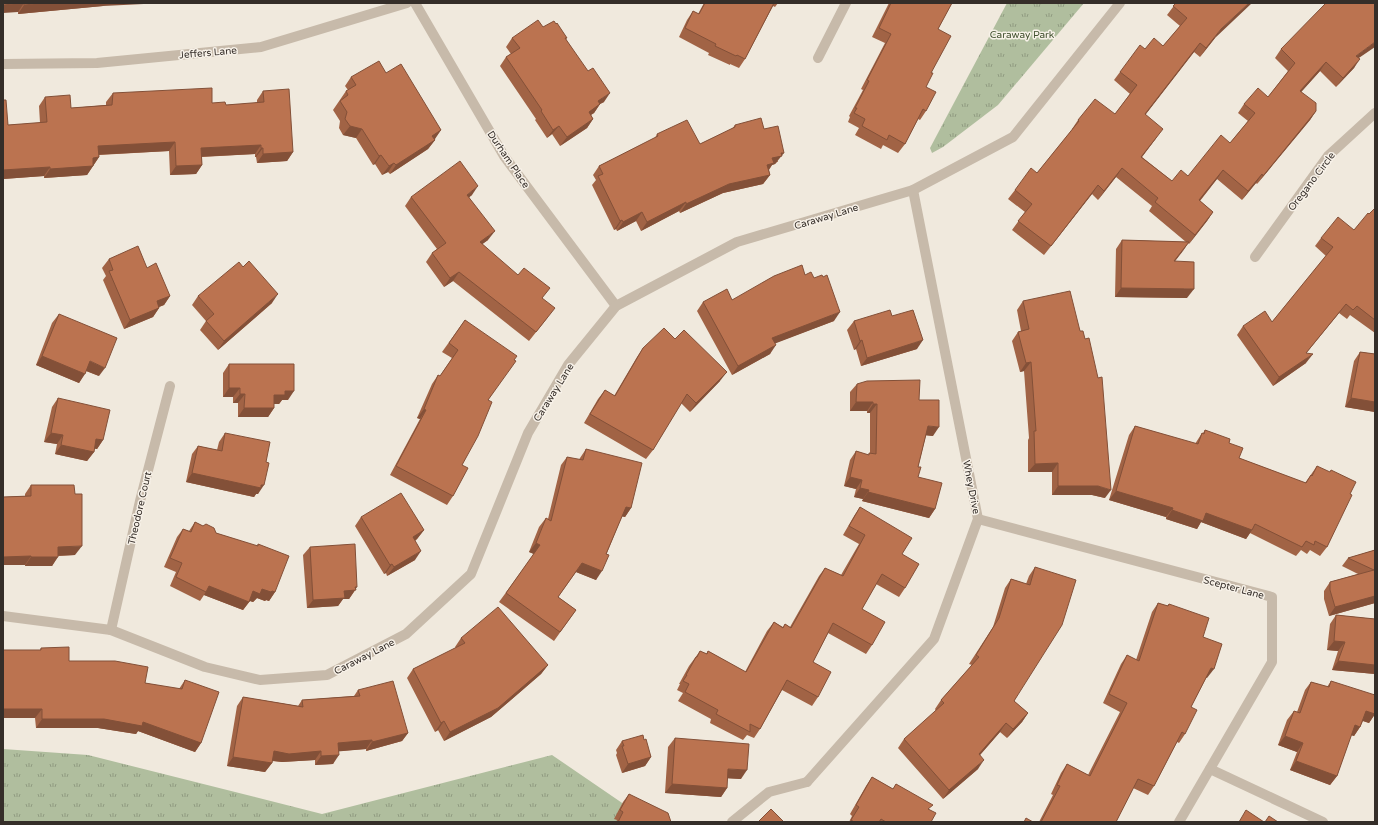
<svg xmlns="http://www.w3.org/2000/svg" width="1378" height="825" viewBox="0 0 1378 825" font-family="'Varela Round',sans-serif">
<defs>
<pattern id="grass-tufts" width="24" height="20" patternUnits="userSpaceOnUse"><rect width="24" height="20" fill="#b0be9e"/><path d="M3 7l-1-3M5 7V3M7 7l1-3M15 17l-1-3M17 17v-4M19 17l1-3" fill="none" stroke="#909b81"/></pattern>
</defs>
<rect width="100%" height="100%" fill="#f0e9dd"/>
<g fill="url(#grass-tufts)">
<path d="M1007,3h77l-86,102 -55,42 -11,6 -2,-5z"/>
<path d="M3,749l85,6 234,59 230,-59 98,67h-647z"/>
</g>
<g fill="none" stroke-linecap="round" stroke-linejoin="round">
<g stroke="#c7baaa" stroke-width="10">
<path d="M1210,769l113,53"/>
<path d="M732,822l37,-30 38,-10"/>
</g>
<g stroke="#c7baaa" stroke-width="10">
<path d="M415,3l89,153 112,150"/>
<path d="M818,58l28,-55"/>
<path d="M3,64l94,-1 164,-16 146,-44"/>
<path d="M1255,257l73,-101 47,-43"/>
<path d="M978,519l294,78v65l-93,160"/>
<path d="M3,616l108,14 94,37 55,13 67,-5 79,-41 65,-60 57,-141 40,-68 48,-59 121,-64 176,-52 100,-53 107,-134"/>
<path d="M111,630l29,-129 30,-115"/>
<path d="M807,782l127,-143 44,-120 -65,-329"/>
</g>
</g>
<g fill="#a16345">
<path d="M3,3l100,3 -85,8v-2z"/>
<path d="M704,3h74l-3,4 -2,-1 -28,53 -6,9 -9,-4v1l-22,-10 1,-2 -30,-16 8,-17 6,-9 5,3z"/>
<path d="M889,3h63l-14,26 -7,44 -5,14v24l-6,9 -2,-1 -13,25 -7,9 -15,-8 -2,4 -26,-14 4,-7 -11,-6 2,-5 -1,-1 14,-26 -2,-1 24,-46 -13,-6z"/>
<path d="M1176,3l39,35 -15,19 -6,-5 -49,63 12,22 -15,20 30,24 16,-5 42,-33 18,-22 -10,-8 6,-9 24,-7 20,-26 -13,-13 6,-9 78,9 -5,10 -18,19 -16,-16 -19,21 15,19 -6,9 -53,64 -1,-1 -14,17 -25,-21 -17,22 13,11 -6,9 -18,23 -1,-1 -13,18 12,37 -72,-1 1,-48 6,-9 64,2 -37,-31 3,-5 -36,-29 -18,23 -6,-6 -48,61 -32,-25 13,-18 -17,-13 7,-9 22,-17 35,-43v-1l6,-9 37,-6 15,-20 -16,-14 6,-8 25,-23 18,-3 17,-20 -13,-11z"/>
<path d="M543,27l24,11 -1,1 38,63 -4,2 -6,9 -3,2 2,4 -6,9 -27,18 -8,-12 -5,4 -12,-18 1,-1 -36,-53 6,-9 5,-3 -5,-7 6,-9z"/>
<path d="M386,73l55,57 -7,9 1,1 -7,9 -38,25 -2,-2 -6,3 -7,-11 -2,1 -17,-27 -13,-3 -4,-7 1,-7 -7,-11 13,-19 2,-1 -3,-4 6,-9z"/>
<path d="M263,91l30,61 -6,9 -30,2 -1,-6h-1v-3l-53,3v8l-6,9 -26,1 -1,-24 -70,4v2l-12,18 -43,3v-2l-41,3v-79l5,25 32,-2 -1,-17 6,-9 26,11 35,-3v-3l7,-9 99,10 14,2 31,-2v-3z"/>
<path d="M735,125l29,4 14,33h-1l-2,2 -3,1 -3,5 1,5 -7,9 -40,9 -43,20 -1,-2 -38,20 -5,-10 -19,10 -1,-2 -2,1 -22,-45 4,-5 -3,-5 6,-9 56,-28 2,-4 43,10 32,-15z"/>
<path d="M472,195l-3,2 19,43 -6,4 60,54 6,19 -19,24 -76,-60 -9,6 -18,-25 6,-9 5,-4 -32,-43 6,-9z"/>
<path d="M1375,208v125l-25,-18 -3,4 -8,-6 -33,40v10l-33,23 -36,-51 6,-9 29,-4 54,-66 -11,-10 6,-8 33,-8z"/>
<path d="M109,259l38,9 23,28 -6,9 -5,2v1l-6,9 -29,12 -21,-49 3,-4 -4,-8z"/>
<path d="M805,275l9,3 20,43 -59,22 -5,11 -38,21 -35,-64 6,-9 29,-2z"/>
<path d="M198,296l74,7 -54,47 -18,-20 6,-9 -14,-16z"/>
<path d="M1023,301l82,197 -13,-3h-40v-23h-24v-32l1,-2 -5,-67 -4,1 -8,-31 6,-9 3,-1 -4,-21z"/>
<path d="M59,314l40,62 -13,-5 -7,12 -43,-18 16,-42z"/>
<path d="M892,316l25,33 -56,17 -5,-17 -2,1 -7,-20 7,-9z"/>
<path d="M465,320l49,40 -26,40 -26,65 -9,31 -6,9 -57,-30 30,-56 -3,-1 15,-34 6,-9 2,1 12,-18 -10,-6z"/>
<path d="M675,339l45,42 -30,31 -9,-9 -28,47 -7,9 -62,-36 14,-24 7,-9 9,6 23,-39 6,-9z"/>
<path d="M1360,352l15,2v58l-30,-5 9,-46z"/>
<path d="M229,364l59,36h-6l-3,4h-5v4l-6,9h-30v-14h-5v-6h-10v-24z"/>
<path d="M857,384l62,16 14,36 -7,-1 -8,32v10l17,32 -6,9 -67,-17 1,-2 -9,-2 2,-8 -12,-3 6,-26 6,-9 12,4 2,-2v-40h-3v-2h-17v-19z"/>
<path d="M58,398l45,42 -6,9 -3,-1v4l-7,9 -32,-7 2,-10 -13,-2 8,-35z"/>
<path d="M1135,426l60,18 7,-11h1l2,-3 24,13 10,15 66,25 12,-17 33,28 -23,53 -7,9 -10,-6 -3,4 -6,-4 -5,6 -46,-23 -4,6 -45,-17 -4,7 -31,-10v-2l-57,-17 20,-65z"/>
<path d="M225,433l41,29 -8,32h-2l-2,3 -68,-15 6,-28 6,-8 19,4 2,-8z"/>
<path d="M586,449l45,59 -6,9 -3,-1 -26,64 -20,-8 -18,25 18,13 -22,31 -55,-39 35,-48 -5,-2 10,-25 7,-9 2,1 13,-54 6,-8 12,3 1,-2z"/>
<path d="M31,485l44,70 -17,1 -6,10h-27v-1h-22v-68l22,-1v-2z"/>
<path d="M860,507l42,47 3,34 -6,9 -23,-13 -14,25 10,36 -6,9 -38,-21 -15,29 5,35 -6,9 -30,-16 -22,39 -6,9 -7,-3 -4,5 -33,-17 1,-4 -33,-18 5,-8 -6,-3 3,-6h-1l10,-18 11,-15 6,3 2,-3 37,21 22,-41 7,-9 9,5 2,-3 5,3 29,-51 6,-8 16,7 18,-31 -16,-9 11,-19z"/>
<path d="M361,517l63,13 -7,9 -2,2v19l-28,16 -1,-3 -2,1 -29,-48z"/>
<path d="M195,522l21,11 41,13 1,-2 17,48 -6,9 -3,-1 -1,1 -8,-3 -4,4 -3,-1 -7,9 -39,-15 -4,6 -30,-15 6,-14 -12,-5 13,-30 6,-8 6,2z"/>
<path d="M310,547l46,42 -7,10h-6l-5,7 -31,2 -4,-53z"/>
<path d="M1375,550v53l-46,13 -5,-17v-8l6,-9 28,-8 -16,-8 6,-8z"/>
<path d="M1035,567l-21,134 14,12 -6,9 -15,16 -7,-6 -20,23 -2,14 -35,30 -45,-51 6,-9 32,-28 -1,-2 6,-9 31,-35 -3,-1 24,-37 12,-39 6,-9 15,5 3,-8z"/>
<path d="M1158,603l9,3 2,-2 34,33 4,41h-1l-15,29 -6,27 -6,9 -2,-1 -23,44 -6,9 -15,-7 -17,34h-77l14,-27 -2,-1 10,-21 6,-9 21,11 32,-63 -17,-9 18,-39 6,-9 9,5 16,-48z"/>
<path d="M1336,615l39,4v55l-43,-4 6,-19 -11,-1 3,-26z"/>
<path d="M461,638l87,27 -7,9 -50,43 -47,24 -6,-11 -3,2 -28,-54 6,-9 43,-21 -1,-1z"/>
<path d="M41,648l28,13 76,22 34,6 6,-9 16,63 -6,9 -57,-21 -2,3 -38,-6h-62l-1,-10h-32v-68h37z"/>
<path d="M1331,681l44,33 -6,9 -6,-2 -3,6 -6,9 -3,-1 -14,41 -7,9 -40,-15 7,-18 -19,-7 9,-25 7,-9 3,1 8,-22 6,-8 16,5z"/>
<path d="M358,690l50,43 -6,8 -36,10v-2l-27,2 -6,13 -18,1v-5l-33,2 -10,-1v2l-7,9 -38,-6 10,-60 6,-9 55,9 4,-6 52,-4z"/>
<path d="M675,738l66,41 -14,-1v10l-6,9 -56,-4 3,-46z"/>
<path d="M644,740l7,17 -6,9 -23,7 -6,-18 1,-2 -1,-3 6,-9z"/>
<path d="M872,777l21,12 3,-5 34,26 1,12h-82l3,-6 -2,-2 16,-28z"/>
<path d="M629,794l42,28h-55l1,-2 -3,-1 9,-17z"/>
</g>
<g fill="#835038">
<path d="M24,3l-6,9 -15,1v-8z"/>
<path d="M44,3h120l-61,3 -85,8 6,-9z"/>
<path d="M1249,3h3l-37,35 -15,19 6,-9 15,-19z"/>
<path d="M1375,42v5l-25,17 6,-8z"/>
<path d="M1200,43l-6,9 -55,71 6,-9z"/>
<path d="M1360,59l-6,9 -18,19 7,-9z"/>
<path d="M1326,62l-6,9 -26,29 6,-9z"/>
<path d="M610,93l-6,9 -4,2 -6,9 -12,7 7,-8 9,-11z"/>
<path d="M1316,111l-6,9 -53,64 6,-8z"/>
<path d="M593,119l-6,9 -27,18 7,-9z"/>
<path d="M350,126l12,3 -6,9 -13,-3z"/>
<path d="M559,126l-7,8 -5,4 6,-8z"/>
<path d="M1163,129l-6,8 -22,29 6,-9z"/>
<path d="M441,130l-6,9 -9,6 6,-9z"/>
<path d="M435,140l-7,9 -38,25 6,-9z"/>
<path d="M175,142l-6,9 -77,4 6,-9z"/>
<path d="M261,145l-6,9 -60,3 6,-9z"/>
<path d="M261,148h2l-7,9h-1z"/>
<path d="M293,152l-6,9 -30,2 6,-9z"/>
<path d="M781,153h3l-9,11 -3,1 -5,7 -6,2 11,-16z"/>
<path d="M381,155l-6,9 -2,1 6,-9z"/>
<path d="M99,157l-12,18 -43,3 6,-9 43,-11z"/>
<path d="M394,163l-6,9 -6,3 7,-9z"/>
<path d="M202,165l-6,9 -26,1 6,-9z"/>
<path d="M50,167l-6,9 -41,3v-9z"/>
<path d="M1122,168l-6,9 -18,23 6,-9z"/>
<path d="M1223,170l-6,9 -24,30 6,-9z"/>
<path d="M1262,174l-6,9 -14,17 6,-9z"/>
<path d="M770,175l-7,9 -40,9 -43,20 6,-9 43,-20z"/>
<path d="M1098,185l-6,9 -48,61 7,-9z"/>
<path d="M478,186l-6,9 -11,9 6,-9z"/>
<path d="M686,202l-7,9 -38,20 6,-9z"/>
<path d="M642,212l-6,9 -19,10 6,-9z"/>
<path d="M1213,212l-6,9 -18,23 6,-9z"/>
<path d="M622,220l-6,9 -2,1 6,-9z"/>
<path d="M495,231l-7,9 -15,11 7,-9z"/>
<path d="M1189,242l-6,9 -15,19 6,-9z"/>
<path d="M459,272l-6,9 -9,6 6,-9z"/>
<path d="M1121,288l73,1 -7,9 -72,-1z"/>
<path d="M278,294l-6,9 -54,47 6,-9z"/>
<path d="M170,296l-6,9 -13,5 6,-9z"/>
<path d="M1346,304l-7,9 -40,49 7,-9z"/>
<path d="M159,308l-6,9 -29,12 6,-9z"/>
<path d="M840,312l-6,9 -68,26 6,-9z"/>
<path d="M862,340l-6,9 -2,1 6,-9z"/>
<path d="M923,340l-6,9 -56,17 6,-8z"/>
<path d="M776,345l-6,9 -38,21 6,-9z"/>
<path d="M1313,354l-7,9 -33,23 6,-9z"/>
<path d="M42,356l43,18 -6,9 -43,-18z"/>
<path d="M90,361l15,7 -6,8 -15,-6z"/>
<path d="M1031,362l-7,9 -4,1 6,-9z"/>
<path d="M727,372l-7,9 -30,31 6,-9z"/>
<path d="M229,388h11l-7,9h-10z"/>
<path d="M285,391h9l-6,9h-6l-3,4h-11l6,-9z"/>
<path d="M240,394h5l-7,9h-5z"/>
<path d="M1351,398l24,4v10l-30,-5z"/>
<path d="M856,402h17l-6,9h-17z"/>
<path d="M873,404h4l-7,9h-3z"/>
<path d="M244,408h30l-6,9h-30z"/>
<path d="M424,409l2,1 -6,9 -3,-1z"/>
<path d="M928,426l11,1 -6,9 -11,-1z"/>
<path d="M51,433l12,2 -6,9 -13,-2z"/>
<path d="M96,439l7,1 -6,9 -7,-1z"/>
<path d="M61,445l33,7 -7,9 -32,-7z"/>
<path d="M1058,463l-6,9h-24l7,-8z"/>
<path d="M192,473l69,12h3l-6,9h-2l-2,3 -68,-15z"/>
<path d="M850,477l12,3 -6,9 -12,-3z"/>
<path d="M1058,486h40l13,4 -6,8 -13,-3h-40z"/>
<path d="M860,488l9,2 -6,9 -9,-2z"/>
<path d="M1116,491l57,17 -7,9 -57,-17z"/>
<path d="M868,492l67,17 -6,9 -67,-17z"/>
<path d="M626,507l5,1 -6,9 -5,-1z"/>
<path d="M1172,510l34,3 46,17 -6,9 -45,-17 -4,7 -31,-10z"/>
<path d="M424,530l-7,9 -10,7 6,-9z"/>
<path d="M536,543l4,2 -6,9 -5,-2z"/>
<path d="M82,546l-7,9 -23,1 6,-9z"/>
<path d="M421,551l-6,9 -28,16 7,-9z"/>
<path d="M31,556l-6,9h-22v-8z"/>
<path d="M31,557h27l-6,9h-27z"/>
<path d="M582,563l20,8 -6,9 -20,-8z"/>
<path d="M392,564l-6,9 -2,1 6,-9z"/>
<path d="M209,586l40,16 -6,8 -39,-15z"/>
<path d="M355,587h2l-8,12h-6l-5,7 -31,2 6,-8z"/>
<path d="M262,589l13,3 -6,9 -3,-1 -1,1 -8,-3 -4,4 -6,-2 6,-9z"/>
<path d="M1375,596v7l-46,13 6,-9z"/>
<path d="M1334,641l11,1 -7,9 -11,-1z"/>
<path d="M1338,661l37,4v9l-43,-4z"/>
<path d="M548,665l-7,9 -50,43 -47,24 6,-9z"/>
<path d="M1211,668l3,1 -7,9 -2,-1z"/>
<path d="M3,709h39l-7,9h-32z"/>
<path d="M1366,711l9,3 -6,9 -9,-3z"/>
<path d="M1028,713l-6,9 -15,16 6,-9z"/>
<path d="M42,719h62l39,3 58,21 -6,9 -57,-21 -2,3 -38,-6h-62z"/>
<path d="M444,721l-6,9 -3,2 6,-9z"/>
<path d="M1006,723l-6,9 -27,31 6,-9z"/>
<path d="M1355,725l5,2 -6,9 -6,-2z"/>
<path d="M408,733l-6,8 -36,10 6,-9z"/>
<path d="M1285,736l18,7 -6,9 -19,-7z"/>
<path d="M372,740l-6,9 -34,3 6,-9z"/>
<path d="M274,751h47l-6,9 -33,2 -15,-2z"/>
<path d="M339,755l-6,9 -18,1 6,-9z"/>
<path d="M233,757l39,6 -7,9 -38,-6z"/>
<path d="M651,757l-6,9 -23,7 6,-9z"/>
<path d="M984,760l-6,9 -35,30 6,-9z"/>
<path d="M1296,761l41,15 -7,9 -40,-15z"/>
<path d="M728,769l19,1 -6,9 -19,-1z"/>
<path d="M672,784l55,4 -6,9 -56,-4z"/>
</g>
<g fill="#bb7350" stroke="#835038">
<path d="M3,3h41l-20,2v-2l-21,2z"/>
<path d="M705,3h69l-29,56 -8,-4 -1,1 -21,-10 1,-2 -31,-16 8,-17 6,3z"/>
<path d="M891,3h61l-14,26 13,7 -20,37h2l-7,14 10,5 -10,19 -3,-2 -18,35 -16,-9 -2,5 -25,-14 3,-7 -11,-6 3,-5h-2l14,-27 -2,-1 24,-46 -12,-6z"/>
<path d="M1176,3h73l-28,26 -15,19 -6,-5 -55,71 18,15 -22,28 31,24 9,-11 7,6 33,-41 9,8 25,-30 -11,-9 14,-16 10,9 27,-34 -14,-14 43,-44 2,-2h49v39l-19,14 4,3 -17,19 -17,-16 -26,29 16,12v8l-53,65 -1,-2 -14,17 -25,-21 -24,30 14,12 -18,23 -40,-33 3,-4 -36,-30 -18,23 -6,-6 -47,61 -33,-25 14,-17 -17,-14 16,-22 6,5 42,-52 -1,-1 17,-21 20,15 22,-29 -17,-13 20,-27 5,4 9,-11 9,8 24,-28 -14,-12z"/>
<path d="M538,20l5,7 11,-6 2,3 1,-1 10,15h-2l23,33 5,-3 17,25 -12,8 2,3 -11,8 4,7 -26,18 -8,-11 -6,4 -12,-19 1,-1 -36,-53 14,-9 -8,-10z"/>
<path d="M379,61l7,12 15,-9 40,66 -9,6 3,4 -39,25 -2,-2 -5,3 -8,-11 -2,1 -17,-27 -12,-3 -5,-7 2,-7 -7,-11 8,-6 -2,-4 10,-6 -5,-8z"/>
<path d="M212,88v15l13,-1 1,3 38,-3 -1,-11 26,-2 4,63 -30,2v-6h-2v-3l-60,3 1,17 -26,1 -1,-24 -77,4 1,11 -6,1v8l-43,3v-2l-47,3v-70h3l2,25 39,-3 -2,-25 25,-2 1,13 41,-3 1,-12z"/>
<path d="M761,118l3,11 14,-3 6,27h-3l1,3 -10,2 2,5 -7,2 3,10 -41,9 -43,20v-2l-39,20 -5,-10 -19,10 -1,-2 -2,1 -22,-45 5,-2 -4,-8 59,-30 -1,-2 30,-14 13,24 35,-17v-2z"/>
<path d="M460,161l18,25 -11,9 28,36 -15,11 38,33 6,-7 26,20 -8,10 13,10 -19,24 -77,-60 -9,6 -18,-25 14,-10 -35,-46z"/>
<path d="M1375,208v112l-18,-14 -4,4 -7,-6 -40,49 7,1 -34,23 -36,-51 22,-15 7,11 61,-75 -12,-9 17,-21 16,13 14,-17 1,1z"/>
<path d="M1122,240l67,2 -15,19 20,1v27l-73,-1z"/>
<path d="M138,246l9,22 9,-5 14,33 -13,5 2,7 -29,12 -21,-49 4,-1 -4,-11z"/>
<path d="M249,261l29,33 -54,47 -18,-20 8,-7 -16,-18 41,-34 4,5z"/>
<path d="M802,265l3,10 6,-3 3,6 8,-3 1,2 4,-2 13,37 -68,26 4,7 -38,21 -35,-64 24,-13 5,11 42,-24z"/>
<path d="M1070,291l10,40h3l2,8 4,-1 9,40 4,-1 9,113 -13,-4h-40v-23l-23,1 -1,-33h2l-5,-69 -5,1 -8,-31 11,-3 -6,-28z"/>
<path d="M890,310l2,6 21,-6 10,30 -56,18 -5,-18 -2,1 -6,-20z"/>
<path d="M59,314l58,24 -12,30 -15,-7 -5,13 -43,-18z"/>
<path d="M465,320l52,36 -3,4 2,1 -28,39 4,2 -14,34 -16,29 6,3 -15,28 -57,-30 30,-56 -2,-1 14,-34 2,1 18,-26 -9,-7z"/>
<path d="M664,328l11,11 9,-9 43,42 -31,31 -9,-9 -34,56 -63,-36 15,-24 10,6 28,-48z"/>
<path d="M1360,352l15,2v48l-24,-4z"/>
<path d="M229,364h65v27h-9v4h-11v13h-30l1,-14h-5v-6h-11z"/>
<path d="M920,380l-1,20h20v27l-11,-1 -10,41h3l-3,10 24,6 -7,26 -67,-17 1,-2 -9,-2 2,-8 -12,-3 6,-26 13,4v-2l7,1 1,-50h-4v-2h-17l1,-18 10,-3z"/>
<path d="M58,398l52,12 -7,30 -7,-1 -2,13 -33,-7 2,-10 -12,-2z"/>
<path d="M1135,426l63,18 4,-11 2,1 1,-4 25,9 -1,4 14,5 -4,10 67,25 5,-8 1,1 5,-10 13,6 1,-2 25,12 -6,12 2,1 -25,52 -12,-6 -1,4 -8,-4 -4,6 -47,-23 -3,6 -46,-17 -3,8 -31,-11 1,-2 -57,-17z"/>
<path d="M225,433l45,9 -4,20 3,1 -5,22h-3v3l-69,-15 6,-27 24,5z"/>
<path d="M586,449l56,14 -11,45 -5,-1 -20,47 3,1 -7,16 -20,-8 -24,34 18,13 -16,22 -54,-39 34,-48 -4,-2 10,-25 5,3 16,-64 16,3z"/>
<path d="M31,485h43l1,9h7v52l-24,1v10h-27v-1l-28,1v-60l28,-1z"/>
<path d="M401,493l23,37 -11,7 8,14 -27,16 -2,-3 -2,1 -29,-48z"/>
<path d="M860,507l52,31 -10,16 17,10 -14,24 -23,-14 -20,35 23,13 -13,23 -39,-22 -20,39 18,10 -13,25 -31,-17 -27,49 -10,-5v8l-34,-18 2,-4 -33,-18 4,-8 -6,-3 4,-6h-1l10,-18h1l3,-6 7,3 1,-3 38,21 28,-50 9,6 2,-4 6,4 34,-60 18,8 22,-41 -16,-9z"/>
<path d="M195,522l8,4 3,-2 8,4 2,5 42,13v-2l31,12 -14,36 -3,-1 -1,1 -9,-3 -2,5 -7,-3 -4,11 -40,-16 -3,6 -30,-15 6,-14 -12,-5 13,-29 8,3z"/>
<path d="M355,544l2,43h-2l1,3 -12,1 1,7 -32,2 -3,-53z"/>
<path d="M1375,550v46l-40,11 -5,-17v-8l44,-12 -26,-12z"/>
<path d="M1035,567l41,13 -14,45 -48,76 14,12 -15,16 -7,-6 -27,31 5,6 -35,30 -45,-51 40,-36 -3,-3 38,-43 -3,-2 23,-37 12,-39 19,6z"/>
<path d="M1158,603l10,3 1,-2 40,14 -6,19 19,7 -8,25 -3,-1 -20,39 6,3 -12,24 -3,-2 -28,54 -16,-7 -22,43h-75l19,-36 -3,-1 10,-21 23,12 37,-73 -18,-9 18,-39 12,6z"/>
<path d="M498,607l50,58 -50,43 -48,24 -6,-11 -3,2 -28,-54 52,-26 -4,-5z"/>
<path d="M1336,615l39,4v46l-37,-4 7,-19 -11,-1z"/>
<path d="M69,647v14h46l33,6 -3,16 37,6 3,-9 34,12 -18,51 -58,-21 -1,4 -38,-7h-62v-10h-39v-59h38v-2z"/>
<path d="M393,681l15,52 -36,9v-2l-34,3 1,12 -18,1v-5l-32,3 -15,-3 -2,12 -39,-6 10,-60 60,10 -1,-7 58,-4 -2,-6z"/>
<path d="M1331,681l44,14v19l-9,-3 -6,16 -5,-2 -18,51 -41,-15 7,-18 -18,-7 9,-25 6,2 11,-31 18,5z"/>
<path d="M643,735l1,5 2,-1 5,18 -23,7 -6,-18h2l-2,-5z"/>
<path d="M675,738l74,6 -2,26 -19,-1 -1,19 -55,-4z"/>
<path d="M872,777l21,12 3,-5 37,21 -5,4 8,4 -5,9h-45l-5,-3 -2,3h-25l-3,-2 8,-13 -3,-2z"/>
<path d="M629,794l39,19 3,9h-53l5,-10 -3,-2z"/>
<path d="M771,809l13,13h-26z"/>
<path d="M1246,810l18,12h-25z"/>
<path d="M1269,816l9,6h-13z"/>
<path d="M1026,818l7,4h-9z"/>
</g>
<g text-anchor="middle" stroke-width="3" stroke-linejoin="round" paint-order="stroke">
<g font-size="10" fill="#41512f" stroke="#f8f2e9">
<text x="1022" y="38">Caraway Park</text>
</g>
<g font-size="10" fill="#352e29" stroke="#f8f2e9">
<text transform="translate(208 52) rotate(-5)" y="4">Jeffers Lane</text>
<text transform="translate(509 159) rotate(56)" y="4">Durham Place</text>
<text transform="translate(1311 181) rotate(-53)" y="4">Oregano Circle</text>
<text transform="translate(826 216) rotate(-17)" y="4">Caraway Lane</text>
<text transform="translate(553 392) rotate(-58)" y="4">Caraway Lane</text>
<text transform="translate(972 487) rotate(79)" y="4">Whey Drive</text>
<text transform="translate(139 508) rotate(-77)" y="4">Theodore Court</text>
<text transform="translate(1234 587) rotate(15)" y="4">Scepter Lane</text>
<text transform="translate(364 656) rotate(-27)" y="4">Caraway Lane</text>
</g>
</g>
<rect width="1378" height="825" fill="none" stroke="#352e29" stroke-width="8"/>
</svg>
